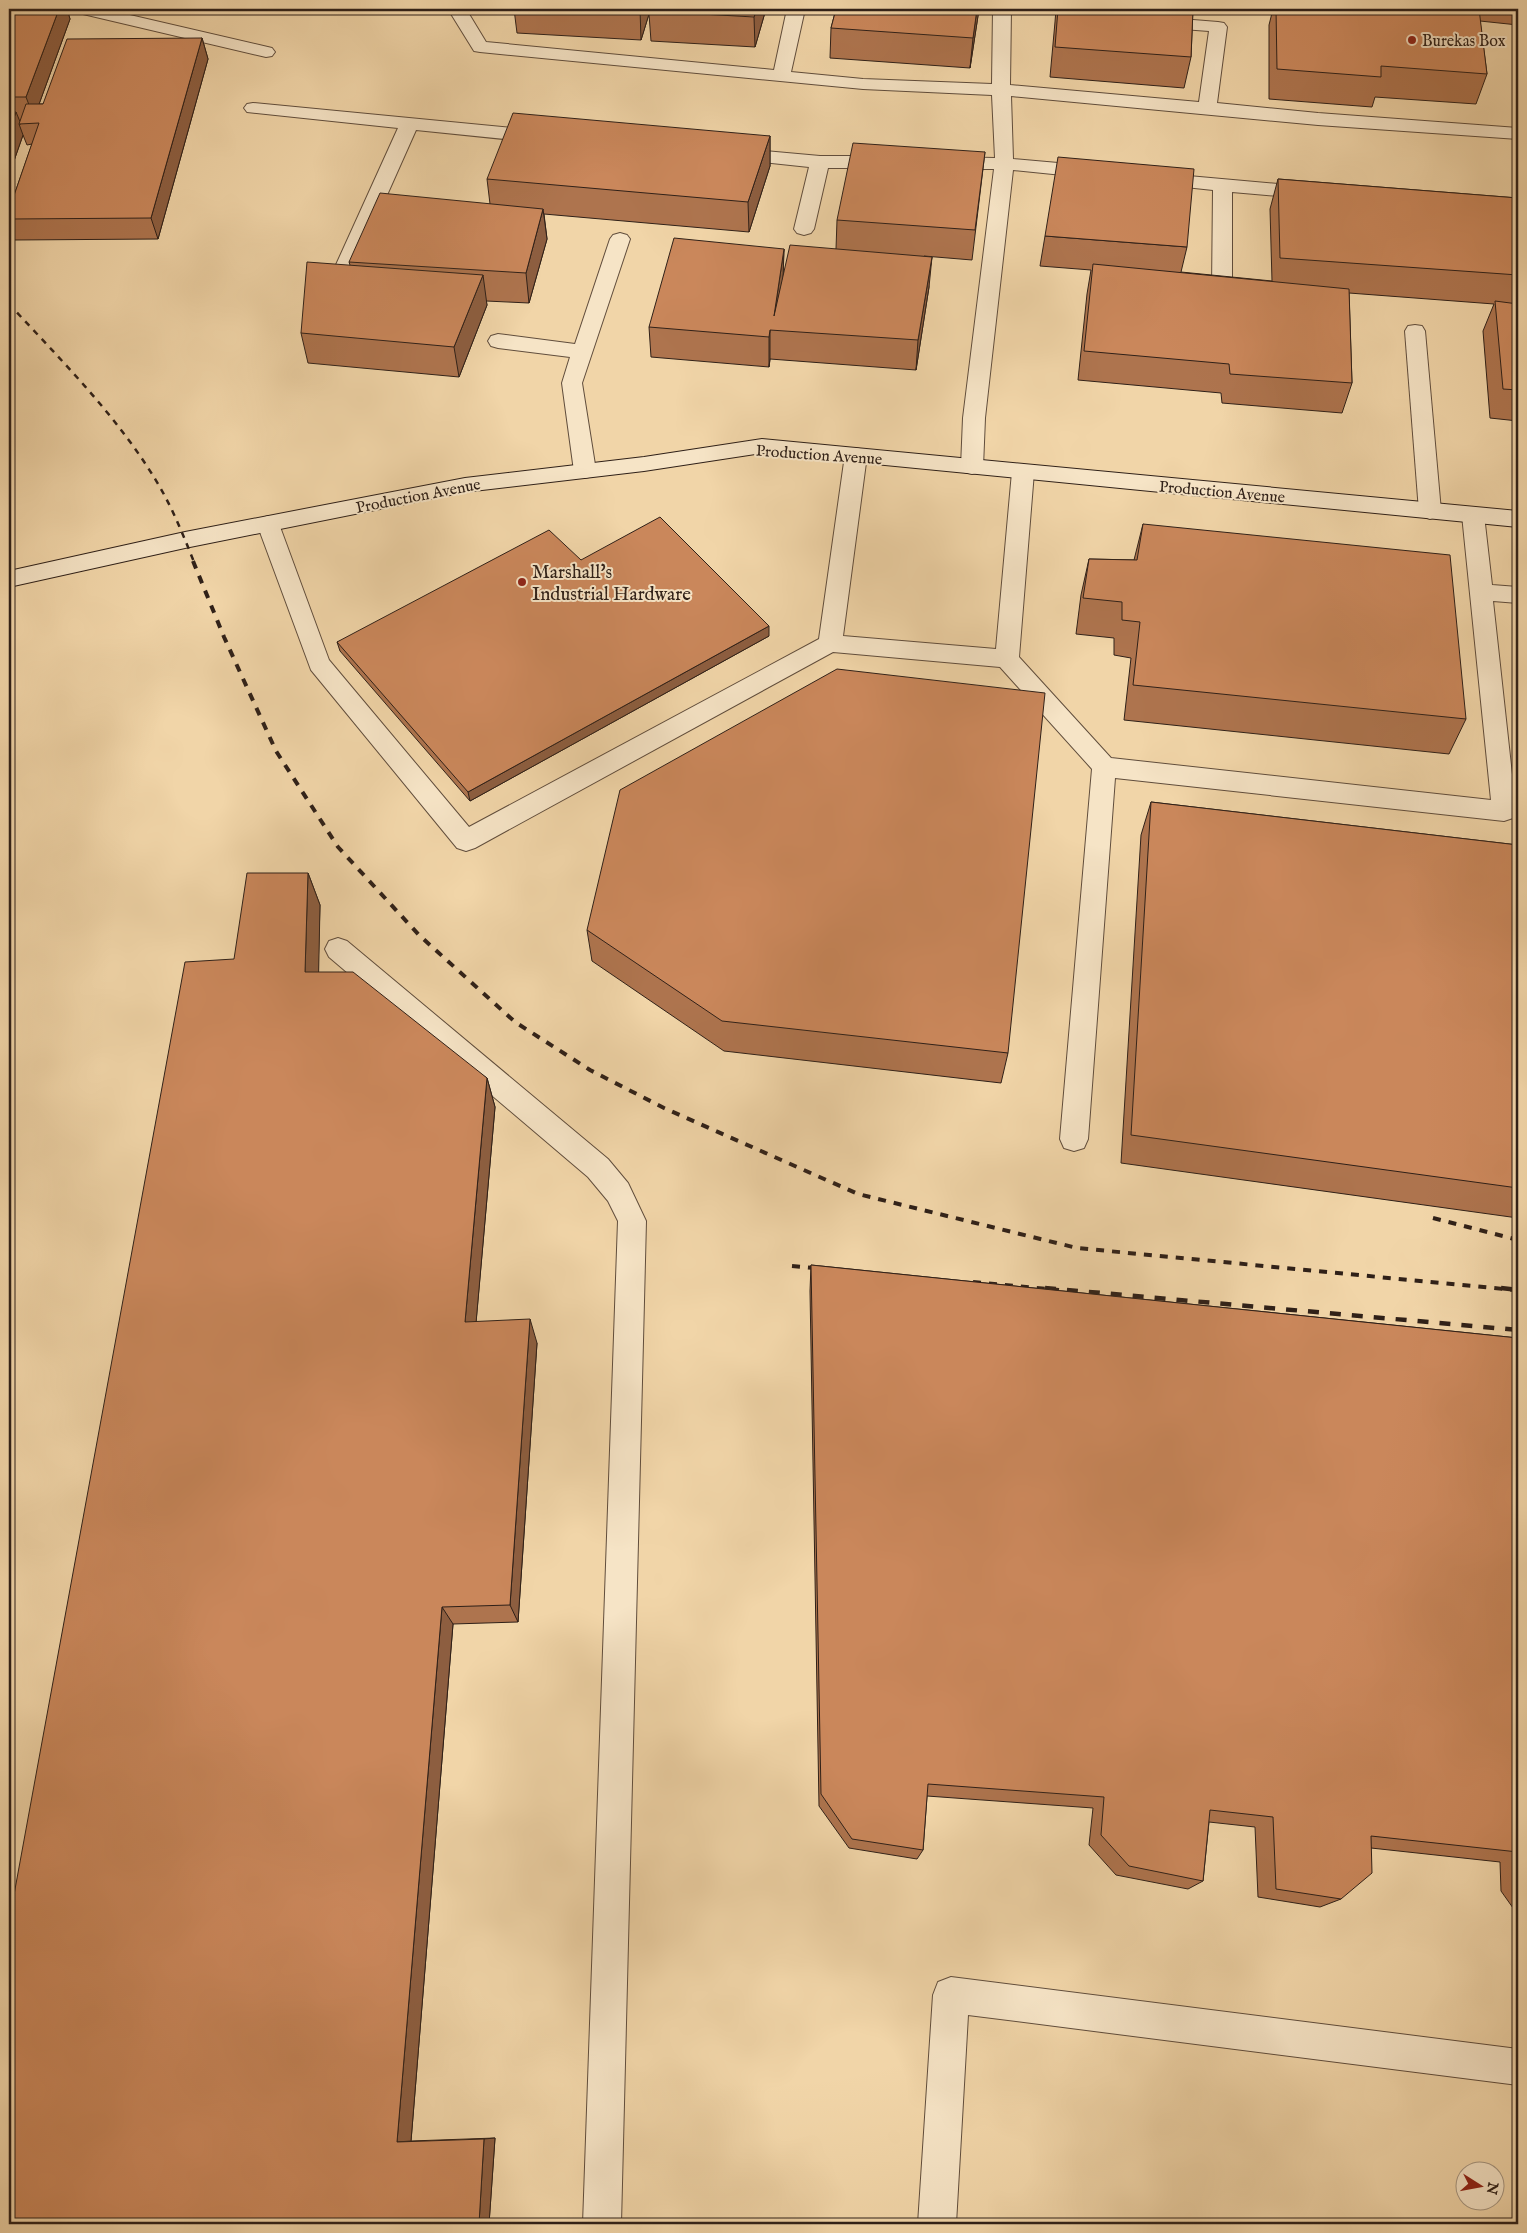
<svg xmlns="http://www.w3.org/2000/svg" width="1527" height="2233" viewBox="0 0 1527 2233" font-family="'IM FELL English',serif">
<rect width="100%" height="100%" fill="#f1d5a8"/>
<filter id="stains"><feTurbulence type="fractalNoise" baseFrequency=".004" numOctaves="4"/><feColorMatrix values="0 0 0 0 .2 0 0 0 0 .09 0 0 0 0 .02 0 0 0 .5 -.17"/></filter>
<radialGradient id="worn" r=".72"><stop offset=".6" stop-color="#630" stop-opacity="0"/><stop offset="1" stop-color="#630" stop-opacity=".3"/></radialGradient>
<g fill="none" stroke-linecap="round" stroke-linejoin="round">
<defs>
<g id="lane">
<path d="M60,9h44l168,39 3,4 -3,4 -6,1 -183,-43 -20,-1z"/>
<path d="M448,9h18l20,33 288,28 13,-61h18l-14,63 72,7 129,5 1,-75h18l-1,76 189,17 10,-71 -53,-4 -6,-1 -3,-4 3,-4 6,-1 62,5 6,1 3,4 -10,76 101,10 200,15v11l-200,-14 -307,-29 2,63 79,7 7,2 2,4 -2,4 -7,2 -79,-8 -28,248 -2,49 -3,5 -8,2 -8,-2 -3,-5 2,-49 31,-249h-47l-7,-2 -2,-4 2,-4 7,-2 48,1 -3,-63 -129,-6 -383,-37 -6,-1z"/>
<path d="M253,103l290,28 7,2 2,4 -2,4 -7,2 -127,-13 -61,137 -3,4 -7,2 -7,-2 -3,-4 63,-139 -151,-16 -3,-4 3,-4z"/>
<path d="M732,148l88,8h66l7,2 2,4 -2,4 -7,2h-58l-14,61 -3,4 -7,2 -7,-2 -3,-4 15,-62 -84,-9 -2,-4 2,-4z"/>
<path d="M1155,173l156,14 7,2 3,4 -3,4 -7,2 -79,-7v97l-3,4 -7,2 -7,-2 -3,-4 1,-99 -65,-7 -2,-4 2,-4z"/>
<path d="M620,233l7,2 3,4 -48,144 14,88 -3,5 -8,2 -8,-2 -3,-5 -12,-88 8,-26 -72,-9 -7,-2 -3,-5 3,-5 7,-2 77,10 35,-105 3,-4z"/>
<path d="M1415,325l7,1 3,5 16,180 -3,5 -8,3 -8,-3 -3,-5 -14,-180 3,-5z"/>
<path d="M856,448l8,2 3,5 -24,181 153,13 16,-177 3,-5 8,-2 8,2 3,5 -15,185 92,101 380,42 -29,-285 3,-5 8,-3 8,3 3,5 8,70 26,2v16l-25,-2 23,210 -3,7 -9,3 -389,-43 -27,361 -4,9 -10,3 -10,-3 -4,-9 32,-370 -92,-102 -167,-15 -358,196 -9,3 -9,-3 -146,-178 -54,-146 3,-5 8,-3 8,3 3,5 50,136 140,167 350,-188 26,-184 3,-5z"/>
<path d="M338,938l9,3 261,218 20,24 18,38 -25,1003h-38l35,-1003 -10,-20 -20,-24 -259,-220 -4,-8 4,-8z"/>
<path d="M951,1977l567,72v36l-550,-70 -12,209h-38l15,-229 5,-13z"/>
</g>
<path id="secondary" d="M762,439l756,72v16l-756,-74 -118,18 -179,21 -280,56 -176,39v-16l176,-39 280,-54 179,-21z"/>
</defs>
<use href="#lane" stroke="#604d3c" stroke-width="2"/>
<use href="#secondary" stroke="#2f2018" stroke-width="2"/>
<use href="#lane" fill="#f6e4c6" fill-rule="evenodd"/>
<use href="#secondary" fill="#f6e4c6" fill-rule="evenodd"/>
<path stroke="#2f2018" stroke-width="2.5" stroke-dasharray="6 6" stroke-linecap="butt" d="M9,304c53,57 113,117 152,185 13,23 23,48 33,73"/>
<g stroke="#2f2018" stroke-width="4" stroke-dasharray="8 8" stroke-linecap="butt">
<path d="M193,561l31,76 52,114 62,96 81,88 96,87 75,48 74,38 194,86 219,54 437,42"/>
<path d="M1433,1218l85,22"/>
<path d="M792,1266l34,3"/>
<path d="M973,1282l86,8"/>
</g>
<g stroke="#2f2018" stroke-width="4.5" stroke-dasharray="11 11" stroke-linecap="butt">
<path d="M1045,1288l473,42"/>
<path d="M1501,1288l17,2"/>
</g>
</g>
<g fill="#ae744e" stroke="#2f2018">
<path d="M9,9h58l3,10 -31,85h4l159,-66 6,21 -50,180 -144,1 -5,-13v-17l23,-66 -5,1 -4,-10 -14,40z"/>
<path d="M514,9h252l-11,38 -104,-6 -2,-27 -8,26 -124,-7z"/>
<path d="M836,9h143l-9,59 -140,-10 1,-30z"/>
<path d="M1056,9h137l-2,48 -7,31 -134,-11 5,-55z"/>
<path d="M1219,9h54l-1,3z"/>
<path d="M1273,9h245v16l-38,-4 7,53 -11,30 -101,-7 -3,10 -103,-8v-74z"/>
<path d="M770,136v30l-21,66 -205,-18 3,25 -18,64 -43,-2 1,4 -28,72 -151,-14 -7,-30 49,-68 -1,-3 141,-58 -3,-25z"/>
<path d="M985,152l-13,108 -48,-4 5,31 -13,83 -146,-11 -1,8 -118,-10 -2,-30 135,-78 -1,24 53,-24 1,-29z"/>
<path d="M1278,179l240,19v223l-28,-3 -7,-87 11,-27 -145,-11 3,90 -10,30 -120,-10 -1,-10 -143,-13 9,-86 4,-24 -51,-4 5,-30 142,11 -6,25 91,9 -2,-72z"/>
<path d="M1143,524l323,195 -17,35 -325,-34 7,-62 -17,-3v-17l-38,-4 5,-39 8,-36 45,1z"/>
<path d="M581,560l188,76 -299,165 -130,-150 -3,-9z"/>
<path d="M1151,802l367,43v373l-397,-55 20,-328z"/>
<path d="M308,873l12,32 -2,67 169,106 8,29 -19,215 61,21 -19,279 -65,2 -42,517 84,-3 -6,86h-480z"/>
<path d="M587,930l421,123 -7,30 -277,-32 -132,-90z"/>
<path d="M811,1265l707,73v577l-17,-24 -1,-29 -129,-14 -30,51 -21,8 -62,-10 -3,-70 -46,-5 -6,59 -15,8 -72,-14 -27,-30 4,-37 -166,-12 -4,54 -6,9 -68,-11 -30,-42 -9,-515z"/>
</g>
<g fill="#8d5e40" stroke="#2f2018">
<path d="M59,9h8l3,10 -36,99 -8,-21z"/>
<path d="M640,9h11l-2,2v3l-8,26z"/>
<path d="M757,9h9l-11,38 -1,-30z"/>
<path d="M977,9h2l-1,7 -8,52 3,-30z"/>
<path d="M202,38l6,21 -50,180 -7,-21z"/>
<path d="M16,112l5,12h-2l4,11 -14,40v-43z"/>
<path d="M770,136v30l-21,66 -1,-30z"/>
<path d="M543,209l4,30 -18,64 -3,-30z"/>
<path d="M784,249l-1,30 -9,37z"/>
<path d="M932,257l-3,30 -13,83 2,-30z"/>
<path d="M483,275l4,30 -28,72 -5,-30z"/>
<path d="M770,330v29l-1,8v-30z"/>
<path d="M769,626v10l-299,165 -2,-9z"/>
<path d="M308,873l12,32 -2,98 -13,-31z"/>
<path d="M487,1078l8,29 -21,239 -9,-24z"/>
<path d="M530,1319l7,24 -19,279 -8,-17z"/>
<path d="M442,1607l11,17 -42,517 -14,1z"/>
<path d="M495,2138l-6,86h-10l5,-85z"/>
</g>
<g fill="#ca875b" stroke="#2f2018">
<path d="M9,9h50l-33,88h-17z"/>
<path d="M616,9h24l-1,1z"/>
<path d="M650,9h107l-3,8 -105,-6z"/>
<path d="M836,9h141l-4,29 -142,-10z"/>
<path d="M1058,9h135l-2,48 -136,-10z"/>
<path d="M1276,9h203l8,65 -106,-8v11l-104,-8z"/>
<path d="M202,38l-51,180 -142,1v-9l30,-87 -20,1 7,-20h17l24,-65z"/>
<path d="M9,112h7l-7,20z"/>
<path d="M513,113l257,23 -22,66 -261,-23z"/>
<path d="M853,143l132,9 -10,78 -138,-10z"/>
<path d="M1058,157l136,12 -7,78 -142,-11z"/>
<path d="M1278,179l240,19v77l-238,-17z"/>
<path d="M380,193l163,16 -17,64 -177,-11z"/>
<path d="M674,238l110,11 -10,67 16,-71 142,12 -14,83 -148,-10 -1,7 -120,-10z"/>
<path d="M307,262l176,13 -29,72 -153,-14z"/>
<path d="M1093,264l256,25 3,94 -122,-9 -1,-10 -145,-13z"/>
<path d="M1495,301l23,3v86l-15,-1z"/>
<path d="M660,517l109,109 -301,166 -131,-150 212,-112 32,30z"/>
<path d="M1143,524l307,31 16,164 -333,-34 7,-63 -18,-2v-18l-39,-4 6,-39 48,1z"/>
<path d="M837,669l208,24 -37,360 -286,-32 -135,-91 33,-140z"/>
<path d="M1151,802l367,43v343l-387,-53z"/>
<path d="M247,873h61l-3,99h48l134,106 -22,244 65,-3 -20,286 -68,2 -45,535 87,-3 -5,85h-470v-302l176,-960 49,-3z"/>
<path d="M811,1265l707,73v514l-147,-16 1,37 -31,26 -65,-10 -3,-72 -63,-7 -7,71 -74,-15 -28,-31 3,-38 -176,-13 -5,66 -71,-11 -31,-45z"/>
</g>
<g fill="#8f2418" stroke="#f6e4c6" stroke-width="2">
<circle cx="1412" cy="40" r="5"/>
<circle cx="522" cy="582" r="5"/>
</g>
<g text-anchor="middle" stroke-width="4" stroke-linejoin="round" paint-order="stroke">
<g font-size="16" fill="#2f2018" stroke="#f6e4c6" text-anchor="start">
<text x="1422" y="46">Burekas Box</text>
</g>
<g font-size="16" fill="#2f2018" stroke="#f6e4c6">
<text transform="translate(819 454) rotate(4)" y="6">Production Avenue</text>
<text transform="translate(1222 491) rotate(5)" y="6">Production Avenue</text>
<text transform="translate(418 495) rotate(-11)" y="6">Production Avenue</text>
</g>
<g font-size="19" fill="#2f2018" stroke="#f6e4c6" text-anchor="start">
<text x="532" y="578">Marshall's<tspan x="532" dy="22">Industrial Hardware</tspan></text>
</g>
</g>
<rect width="1527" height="2233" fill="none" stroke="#f1d5a8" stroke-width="30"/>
<rect x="10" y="10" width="1507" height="2213" fill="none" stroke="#2f2018" stroke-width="2.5"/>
<rect x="15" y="15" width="1497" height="2203" fill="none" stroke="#2f2018"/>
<g transform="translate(1480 2186) rotate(101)"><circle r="24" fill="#f6e4c6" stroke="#a69680"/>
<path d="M0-4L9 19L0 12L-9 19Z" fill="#8f2418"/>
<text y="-8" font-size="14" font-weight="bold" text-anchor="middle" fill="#2f2018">N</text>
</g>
<rect width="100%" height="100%" filter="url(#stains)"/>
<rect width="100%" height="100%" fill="url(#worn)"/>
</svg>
